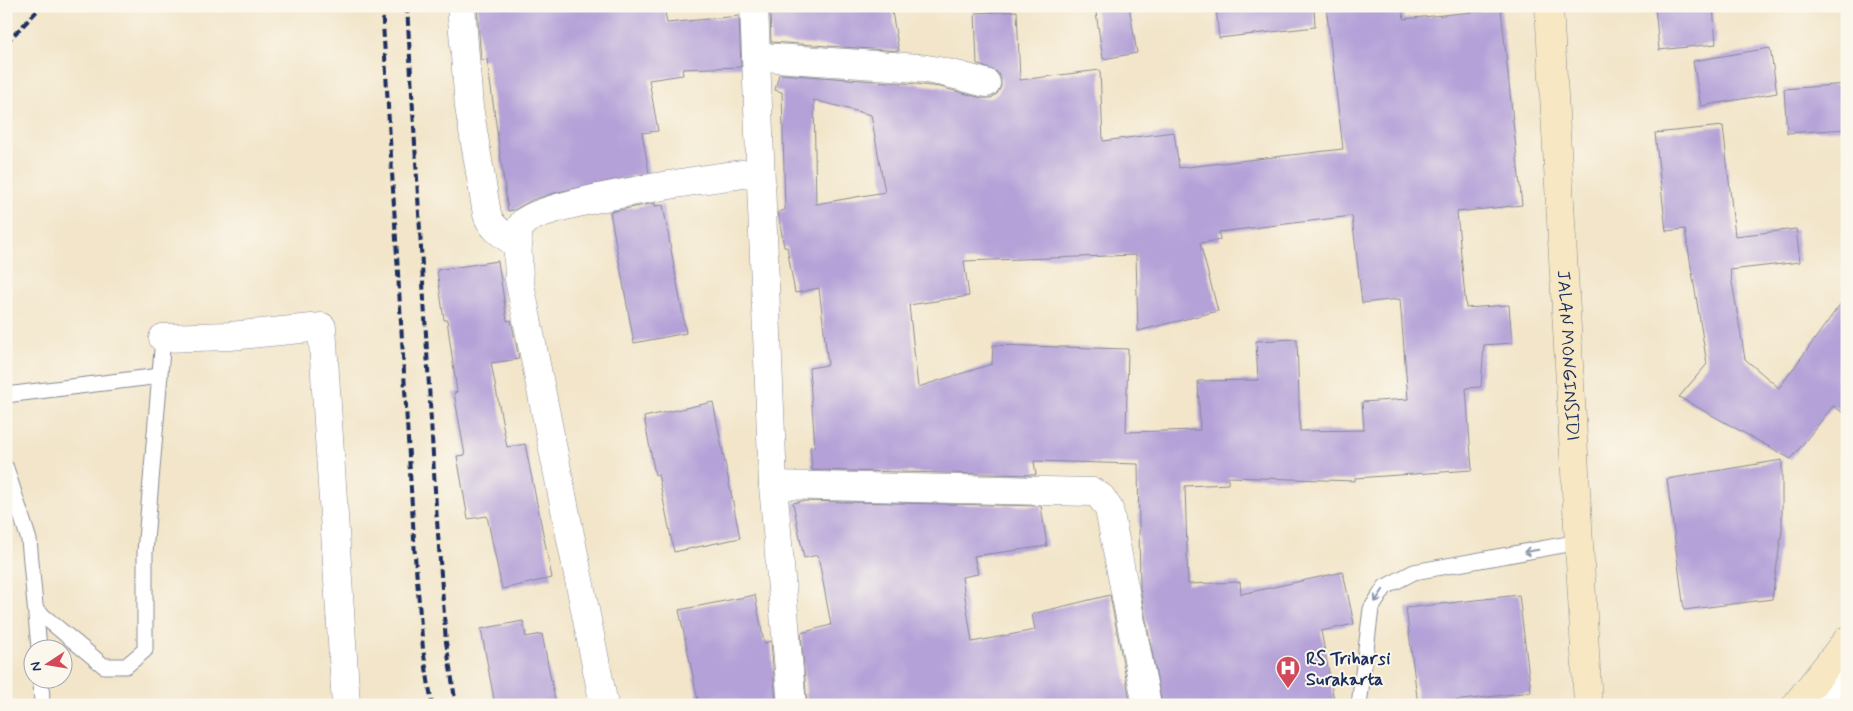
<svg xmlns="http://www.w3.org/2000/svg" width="1853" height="711" viewBox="0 0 1853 711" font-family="Mynerve,sans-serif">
<rect width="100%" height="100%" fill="#fbf7ec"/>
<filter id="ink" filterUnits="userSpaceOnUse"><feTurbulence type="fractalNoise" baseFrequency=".02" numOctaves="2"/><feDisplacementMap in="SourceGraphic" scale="10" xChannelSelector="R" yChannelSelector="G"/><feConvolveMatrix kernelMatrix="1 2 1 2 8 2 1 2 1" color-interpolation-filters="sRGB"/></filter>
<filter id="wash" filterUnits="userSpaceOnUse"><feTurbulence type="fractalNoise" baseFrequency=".0096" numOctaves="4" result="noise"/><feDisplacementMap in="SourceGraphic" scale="20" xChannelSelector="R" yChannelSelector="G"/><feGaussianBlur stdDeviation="1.12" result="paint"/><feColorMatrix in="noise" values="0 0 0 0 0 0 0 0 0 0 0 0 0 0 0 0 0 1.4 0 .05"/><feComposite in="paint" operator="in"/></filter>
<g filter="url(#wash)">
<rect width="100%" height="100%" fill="#f2e5c9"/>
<g id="blocks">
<g fill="#b4a1d8" fill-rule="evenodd">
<path d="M477,6h187l3,17 72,-7 2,51 -59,2 1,6 -34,5 9,51 -16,2 7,40 -91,19 -26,8 -18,10 -6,1 -21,-152 -6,1z"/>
<path d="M774,6h117l8,45 -128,-9 -1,-30h4z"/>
<path d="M1095,6h34l8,47 -34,6z"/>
<path d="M1216,6h98l1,21 -96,11z"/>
<path d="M1326,6h76l2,13 97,-10 21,196 -65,7 9,96 43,-3 3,38 -28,2 -3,42 -15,1 6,82 -117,8v3l-127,-4v7l-43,2 3,98 52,-2 1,12 102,-22 11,52 -33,7 14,74h-173l-22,-117 -2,-124 -104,-3 2,14 -224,-5 -2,-23 5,-1 -6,-78 19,-3 -9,-77 -24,5 -8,-46h-3l-6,-35 7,-2 -3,-118 -7,-2 4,-16 137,10 24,3 42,11h9l6,-4 4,-7v-8l-4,-7 -20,-8 -2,-51 42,-2 3,69 80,-10 3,71 71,-9 5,36 164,-19zM814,100l57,15 14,77 -69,12zM1352,216l10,87 38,-4 8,100 -46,3 2,28 -64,1 -3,-92 -41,2 2,39 -60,1 2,49 -74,2 2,-83 -135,-4 -1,19 -74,23 -9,-82 60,-9 -5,-35 172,-6 2,76 80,-20 -18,-68 20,-3 -1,-8z"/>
<path d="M1655,6h58l3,38 -57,6z"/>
<path d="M1770,48l7,45 -76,13 -8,-45z"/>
<path d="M1847,84v45l-60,4 -3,-44z"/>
<path d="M1723,126l12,110 61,-7 4,33 -70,8 15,89 34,29 68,-93v120l-14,-9 -42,53 -112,-62 28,-33 -22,-135 -19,2 -11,-98z"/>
<path d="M655,203v3l8,-1 23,128 -52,10 -24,-131z"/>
<path d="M498,261l9,60 4,-1 8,39 -28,4 16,84 18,-3 27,134 -50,11 -15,-73 -19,3 -11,-63 8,-1 -11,-62 3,-1 -10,-72h-3l-7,-50z"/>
<path d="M713,402l27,136 -66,14 -16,-78 -3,1 -11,-58z"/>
<path d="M1782,460v70l-10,69 -88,11 -17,-131z"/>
<path d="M801,501l240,5 6,40 -73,10 4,18 -16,3 10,65 63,-12 -3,-16 78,-19 21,110h-324l-6,-72 30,-8 -13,-70 -14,3 -11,-55z"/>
<path d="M755,595l9,48 7,-2 5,64h-77l-20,-95z"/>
<path d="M1519,595l12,97 -113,13 -12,-97z"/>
<path d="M523,621l3,16 16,-3 14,71h-61l-14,-76z"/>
</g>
</g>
</g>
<g filter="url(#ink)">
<use href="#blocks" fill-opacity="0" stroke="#868a94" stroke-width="1"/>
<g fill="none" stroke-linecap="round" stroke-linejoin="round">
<defs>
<g id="service">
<path d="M6,395l154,-19"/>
<path d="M6,468l23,72 10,108"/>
<path d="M36,610l68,56h22l19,-16v-98l18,-214"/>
<path d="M41,678l1,27"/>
<path d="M1359,705l12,-96 14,-22 29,-15 165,-30"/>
</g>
<g id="minor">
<path d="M461,6l8,101 18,107c4,15 20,23 31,31"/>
<path d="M754,6l19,479 19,220"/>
<path d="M756,56c54,6 108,7 162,12 23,2 45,9 68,15"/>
<path d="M163,338l67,-2 92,-9 24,378"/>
<path d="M773,485l320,7 8,5 8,12 38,196"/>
<path d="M1807,690l40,-8"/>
<path d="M604,705l-85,-426c0,-14 -5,-46 4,-56 17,-21 201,-47 237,-51"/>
</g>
<g id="secondary">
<path id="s1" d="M1549,6l39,699"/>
<path d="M1796,705l51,-65"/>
</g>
</defs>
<use href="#service" stroke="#868a94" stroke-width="17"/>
<use href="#minor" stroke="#868a94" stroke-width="29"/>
<use href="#secondary" stroke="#868a94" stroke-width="29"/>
<use href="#service" stroke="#fff" stroke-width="15"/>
<use href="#minor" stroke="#fff" stroke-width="28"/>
<use href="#secondary" stroke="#f7e8c3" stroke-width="28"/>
<g stroke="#1b2f5e" stroke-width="4" stroke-dasharray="8 4" stroke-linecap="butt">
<path d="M382,6l33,550 8,93 9,56"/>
<path d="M407,6l29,501 10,135 10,63"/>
<path d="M6,43l36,-37"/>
</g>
</g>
<defs><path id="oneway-shaft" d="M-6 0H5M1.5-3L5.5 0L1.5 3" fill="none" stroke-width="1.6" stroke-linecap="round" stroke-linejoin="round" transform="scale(1.25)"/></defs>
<g stroke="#8d97ae">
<use href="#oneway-shaft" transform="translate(1531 551) rotate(170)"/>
<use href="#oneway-shaft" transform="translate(1379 596) rotate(124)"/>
</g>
</g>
<defs>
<symbol id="hospital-pin" viewBox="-11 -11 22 30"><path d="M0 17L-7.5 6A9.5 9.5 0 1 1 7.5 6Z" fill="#d1495b" stroke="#fbf7ec"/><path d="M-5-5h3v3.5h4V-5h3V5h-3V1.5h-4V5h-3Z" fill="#fff"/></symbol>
</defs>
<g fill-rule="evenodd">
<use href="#hospital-pin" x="1274" y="654" width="28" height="38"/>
</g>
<g text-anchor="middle" stroke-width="4" stroke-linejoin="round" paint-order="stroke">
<g font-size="18" fill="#1b2f5e" stroke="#fbf7ec">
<text dy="6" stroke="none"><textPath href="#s1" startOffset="350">JALAN MONGINSIDI</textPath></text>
</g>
<g font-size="18" font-weight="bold" fill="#1b2f5e" stroke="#fbf7ec" text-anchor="start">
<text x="1306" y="664">RS Triharsi<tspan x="1306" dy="21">Surakarta</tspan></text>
</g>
</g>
<rect width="1853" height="711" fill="none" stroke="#fbf7ec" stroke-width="25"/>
<g transform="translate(48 664) rotate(258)"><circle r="24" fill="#fbf7ec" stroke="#a1a7b3"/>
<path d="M0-4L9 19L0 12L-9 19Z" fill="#d1495b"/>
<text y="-8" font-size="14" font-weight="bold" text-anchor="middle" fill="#1b2f5e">N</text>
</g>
</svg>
